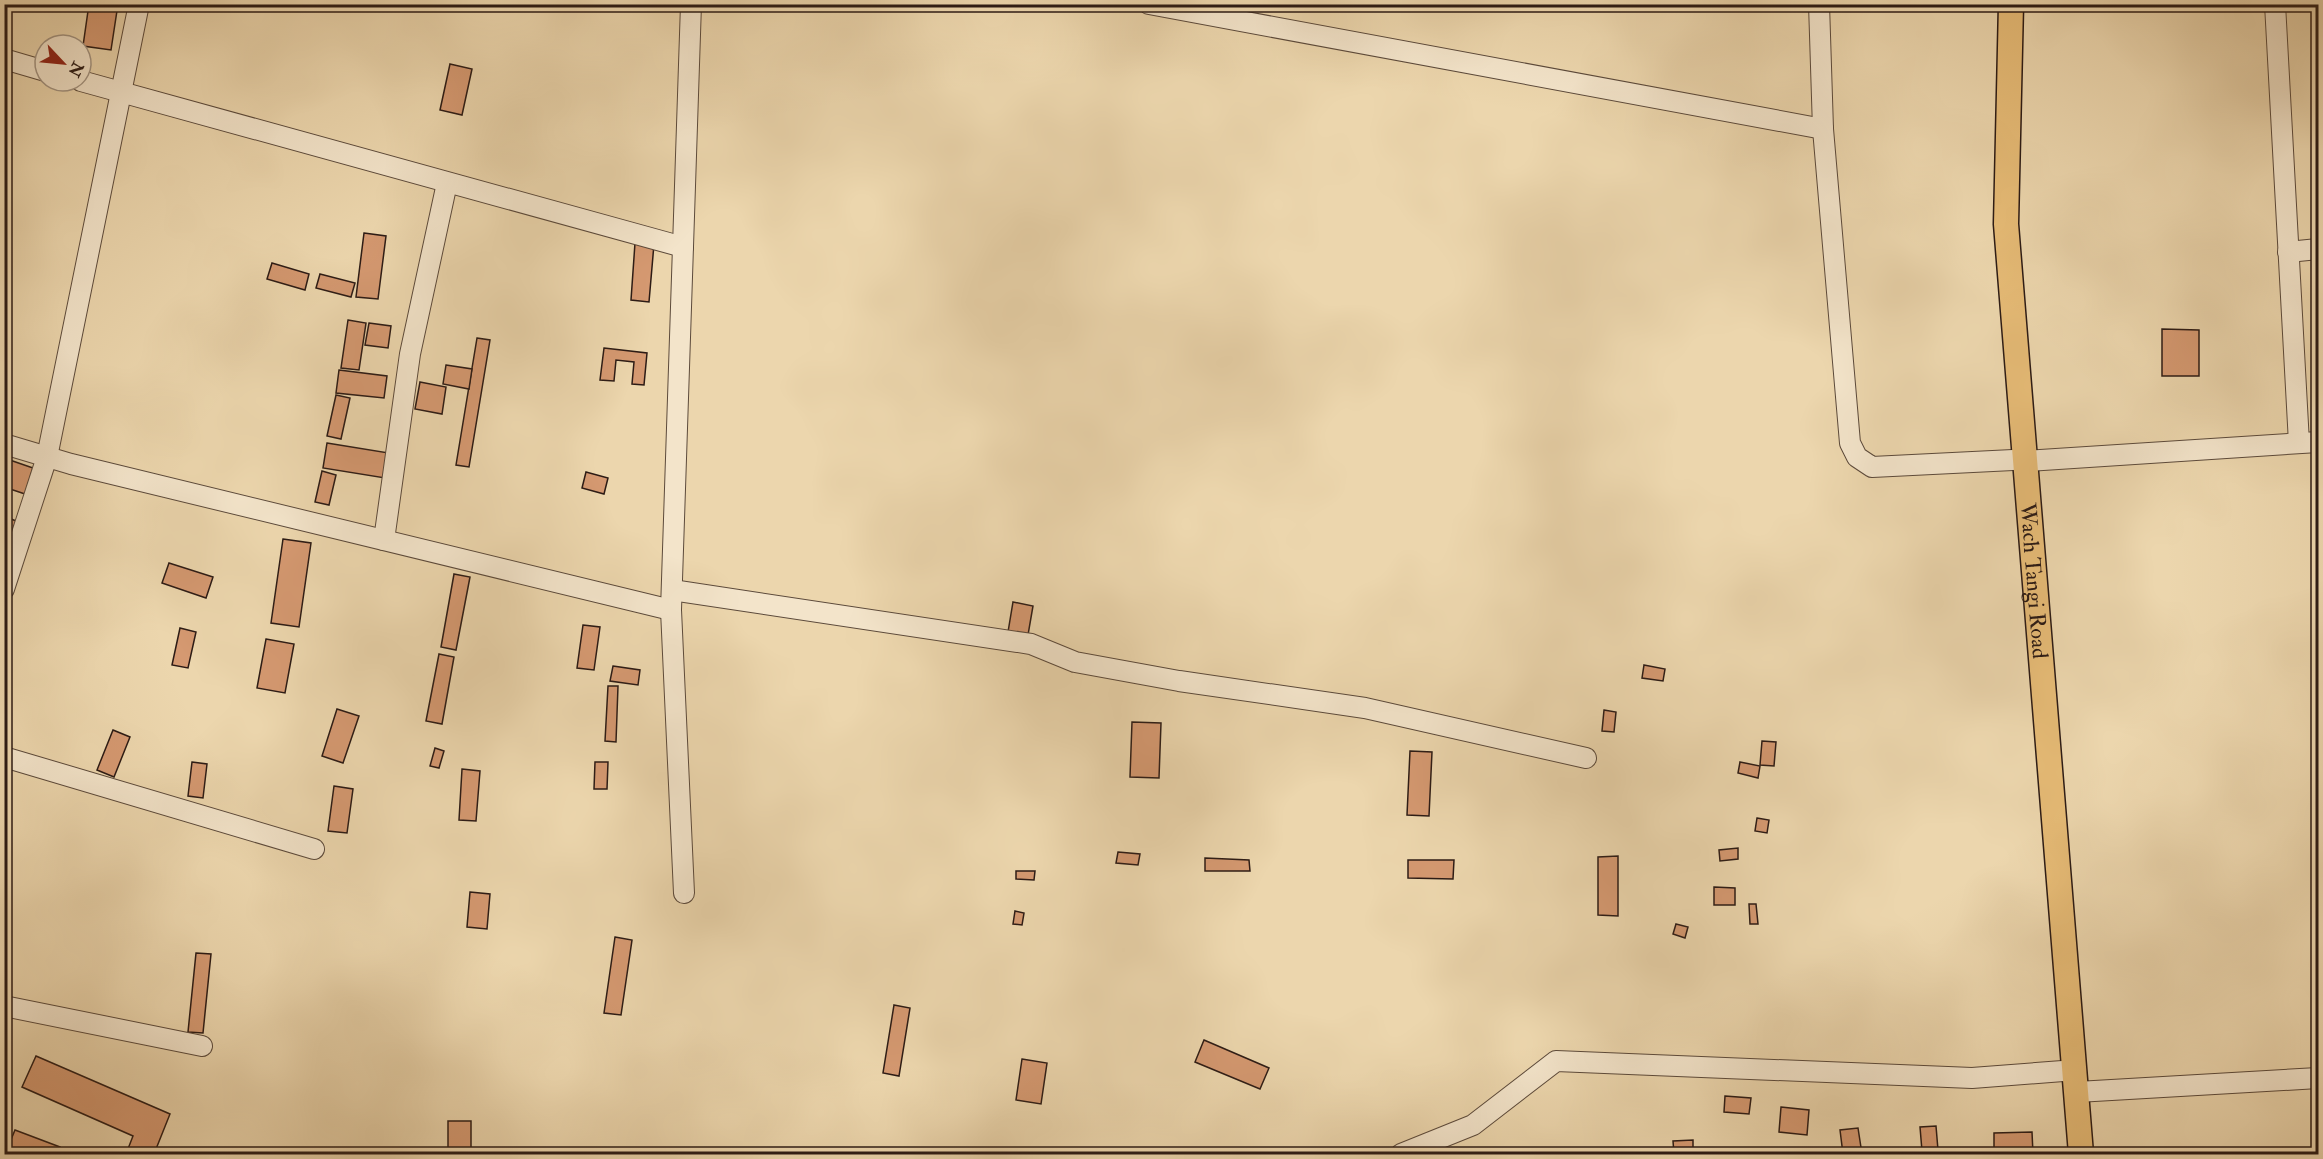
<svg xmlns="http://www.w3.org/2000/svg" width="2323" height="1159" viewBox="0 0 2323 1159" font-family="'IM FELL Double Pica',serif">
<rect width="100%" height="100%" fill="#ecd6ad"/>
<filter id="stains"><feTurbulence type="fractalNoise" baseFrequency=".00333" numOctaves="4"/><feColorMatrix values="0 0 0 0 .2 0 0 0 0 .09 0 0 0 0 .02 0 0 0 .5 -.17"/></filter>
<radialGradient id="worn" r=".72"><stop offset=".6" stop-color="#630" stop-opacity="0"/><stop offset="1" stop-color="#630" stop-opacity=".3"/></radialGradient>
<g fill="#d59971" stroke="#2c1b15" stroke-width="1.5">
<path d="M89,4h29l-7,46 -28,-4z"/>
<path d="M450,64l22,5 -10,46 -22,-5z"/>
<path d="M364,233l22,3 -8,63 -22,-2z"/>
<path d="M635,243l19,1 -5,58 -18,-2z"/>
<path d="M272,263l37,11 -4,16 -38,-11z"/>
<path d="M320,274l35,9 -4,14 -35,-9z"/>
<path d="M348,320l18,3 -7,47 -18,-2z"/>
<path d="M369,323l22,3 -3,22 -23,-3z"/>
<path d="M2162,329l37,1v46h-37z"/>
<path d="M477,338l13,2 -21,127 -13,-2z"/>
<path d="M604,348l43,5 -3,32 -12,-1 2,-22 -18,-2 -2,21 -14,-1z"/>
<path d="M446,365l26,4 -3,20 -26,-5z"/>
<path d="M339,370l48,6 -3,22 -48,-5z"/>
<path d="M420,382l26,5 -4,27 -27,-5z"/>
<path d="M336,395l14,3 -9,41 -14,-3z"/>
<path d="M327,443l62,10 -4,25 -62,-10z"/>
<path d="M4,458l29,10 -8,26 -21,-7z"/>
<path d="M322,471l14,4 -7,30 -14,-3z"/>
<path d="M586,472l22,6 -4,16 -22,-6z"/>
<path d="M4,516l12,5 -12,32z"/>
<path d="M283,539l28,4 -12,84 -28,-4z"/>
<path d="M169,563l44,14 -7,21 -44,-15z"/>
<path d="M454,574l16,3 -14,73 -15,-3z"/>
<path d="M1013,602l20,4 -5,29 -20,-3z"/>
<path d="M583,625l17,2 -6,43 -17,-2z"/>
<path d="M180,628l16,4 -8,36 -16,-3z"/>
<path d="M266,639l28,5 -9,49 -28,-5z"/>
<path d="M439,654l15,3 -12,67 -16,-3z"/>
<path d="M1644,665l21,4 -2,12 -21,-3z"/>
<path d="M613,666l27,4 -2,15 -28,-4z"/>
<path d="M608,686h10l-2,56 -11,-1z"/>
<path d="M337,709l22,7 -16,47 -21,-7z"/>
<path d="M1604,710l12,2 -2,20 -12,-1z"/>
<path d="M1132,722l29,1 -2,55 -29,-1z"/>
<path d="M113,730l17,7 -16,40 -17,-7z"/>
<path d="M1762,741l14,1 -2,24 -14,-1z"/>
<path d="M435,748l9,3 -5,17 -9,-2z"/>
<path d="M1410,751l22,1 -3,64 -22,-1z"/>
<path d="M192,762l15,2 -4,34 -15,-2z"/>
<path d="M595,762h13l-1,27h-13z"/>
<path d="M1740,762l20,4 -2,12 -20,-5z"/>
<path d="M462,769l18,2 -4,50 -17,-1z"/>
<path d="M334,786l19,3 -6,44 -19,-2z"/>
<path d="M1757,818l12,2 -2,13 -12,-2z"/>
<path d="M1738,848v11l-18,2 -1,-11z"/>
<path d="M1118,852l22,2 -2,11 -22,-2z"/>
<path d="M1618,856v60l-20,-1v-58z"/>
<path d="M1205,858l44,2 1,11h-45z"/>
<path d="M1408,860h46l-1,19 -45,-1z"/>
<path d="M1016,871h19l-1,9 -18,-1z"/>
<path d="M1714,887l21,1v17h-21z"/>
<path d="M470,892l20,2 -3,35 -20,-2z"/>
<path d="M1749,904h7l2,20h-8z"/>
<path d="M1015,911l9,2 -2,12 -9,-1z"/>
<path d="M1676,924l12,3 -3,11 -12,-4z"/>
<path d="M615,937l17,3 -11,75 -17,-2z"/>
<path d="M196,953l15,1 -8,79 -15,-1z"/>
<path d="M894,1005l16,3 -11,68 -16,-3z"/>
<path d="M1204,1040l65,28 -9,21 -65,-27z"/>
<path d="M36,1056l134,58 -16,40h-28l7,-18 -111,-49z"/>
<path d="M1022,1059l25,4 -6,41 -25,-4z"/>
<path d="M1725,1096l26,2 -2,16 -25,-2z"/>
<path d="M1781,1107l28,3 -2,25 -28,-3z"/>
<rect x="448" y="1121" width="23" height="33"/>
<path d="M1936,1126l2,24 -16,1 -2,-24z"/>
<path d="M1858,1128l4,26h-19l-3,-24z"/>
<path d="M15,1130l45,17 -3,7h-52z"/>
<path d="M2032,1132l1,22h-39v-21z"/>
<path d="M1693,1140v14h-19l-1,-13z"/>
</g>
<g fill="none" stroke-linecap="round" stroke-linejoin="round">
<defs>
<g id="minor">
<path d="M1149,4l674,125"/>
<path d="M1819,4l4,125 27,314 7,14 15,10 141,-7"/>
<path d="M2275,4l24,439"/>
<path d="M4,59l41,12"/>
<path d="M81,81l602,166"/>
<path d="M2288,252l30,-3"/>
<path d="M4,444l67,20 600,146"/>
<path d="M2026,461l292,-19"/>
<path d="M384,540l26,-186 37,-171"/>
<path d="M4,589l43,-132 92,-453"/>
<path d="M672,590l359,54 44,18 104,19 186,27 221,50"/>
<path d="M4,757l310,92"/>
<path d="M684,893l-13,-283 20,-606"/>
<path d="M4,1006l198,40"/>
<path d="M2077,1092l241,-14"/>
<path d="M1401,1154l72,-29 83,-64 416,17 104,-8"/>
</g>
<g id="major">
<path id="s1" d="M2011,4l-5,220 75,930"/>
</g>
</defs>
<use href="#minor" stroke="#5c4a3b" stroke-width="22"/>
<use href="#major" stroke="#2c1b15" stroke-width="27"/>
<use href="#minor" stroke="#f3e4ca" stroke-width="20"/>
<use href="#major" stroke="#e6bb76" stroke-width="24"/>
</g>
<g text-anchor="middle" stroke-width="4.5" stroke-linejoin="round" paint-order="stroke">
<g font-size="22" fill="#2c1b15" stroke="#f3e4ca">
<text dy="8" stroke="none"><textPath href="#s1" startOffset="578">Wach Tangi Road</textPath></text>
</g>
</g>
<rect width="2323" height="1159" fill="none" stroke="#ecd6ad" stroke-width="24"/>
<rect x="6" y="6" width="2311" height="1147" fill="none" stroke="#2c1b15" stroke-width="3"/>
<rect x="12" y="12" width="2299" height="1135" fill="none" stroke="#2c1b15" stroke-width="1.5"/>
<g transform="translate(63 63) rotate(116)"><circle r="28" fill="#f3e4ca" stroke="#a39482" stroke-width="1.5"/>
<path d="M0-4.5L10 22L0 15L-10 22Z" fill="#8f2418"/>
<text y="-9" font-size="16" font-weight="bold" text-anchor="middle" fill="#2c1b15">N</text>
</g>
<rect width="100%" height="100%" filter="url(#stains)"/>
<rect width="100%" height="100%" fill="url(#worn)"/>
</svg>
